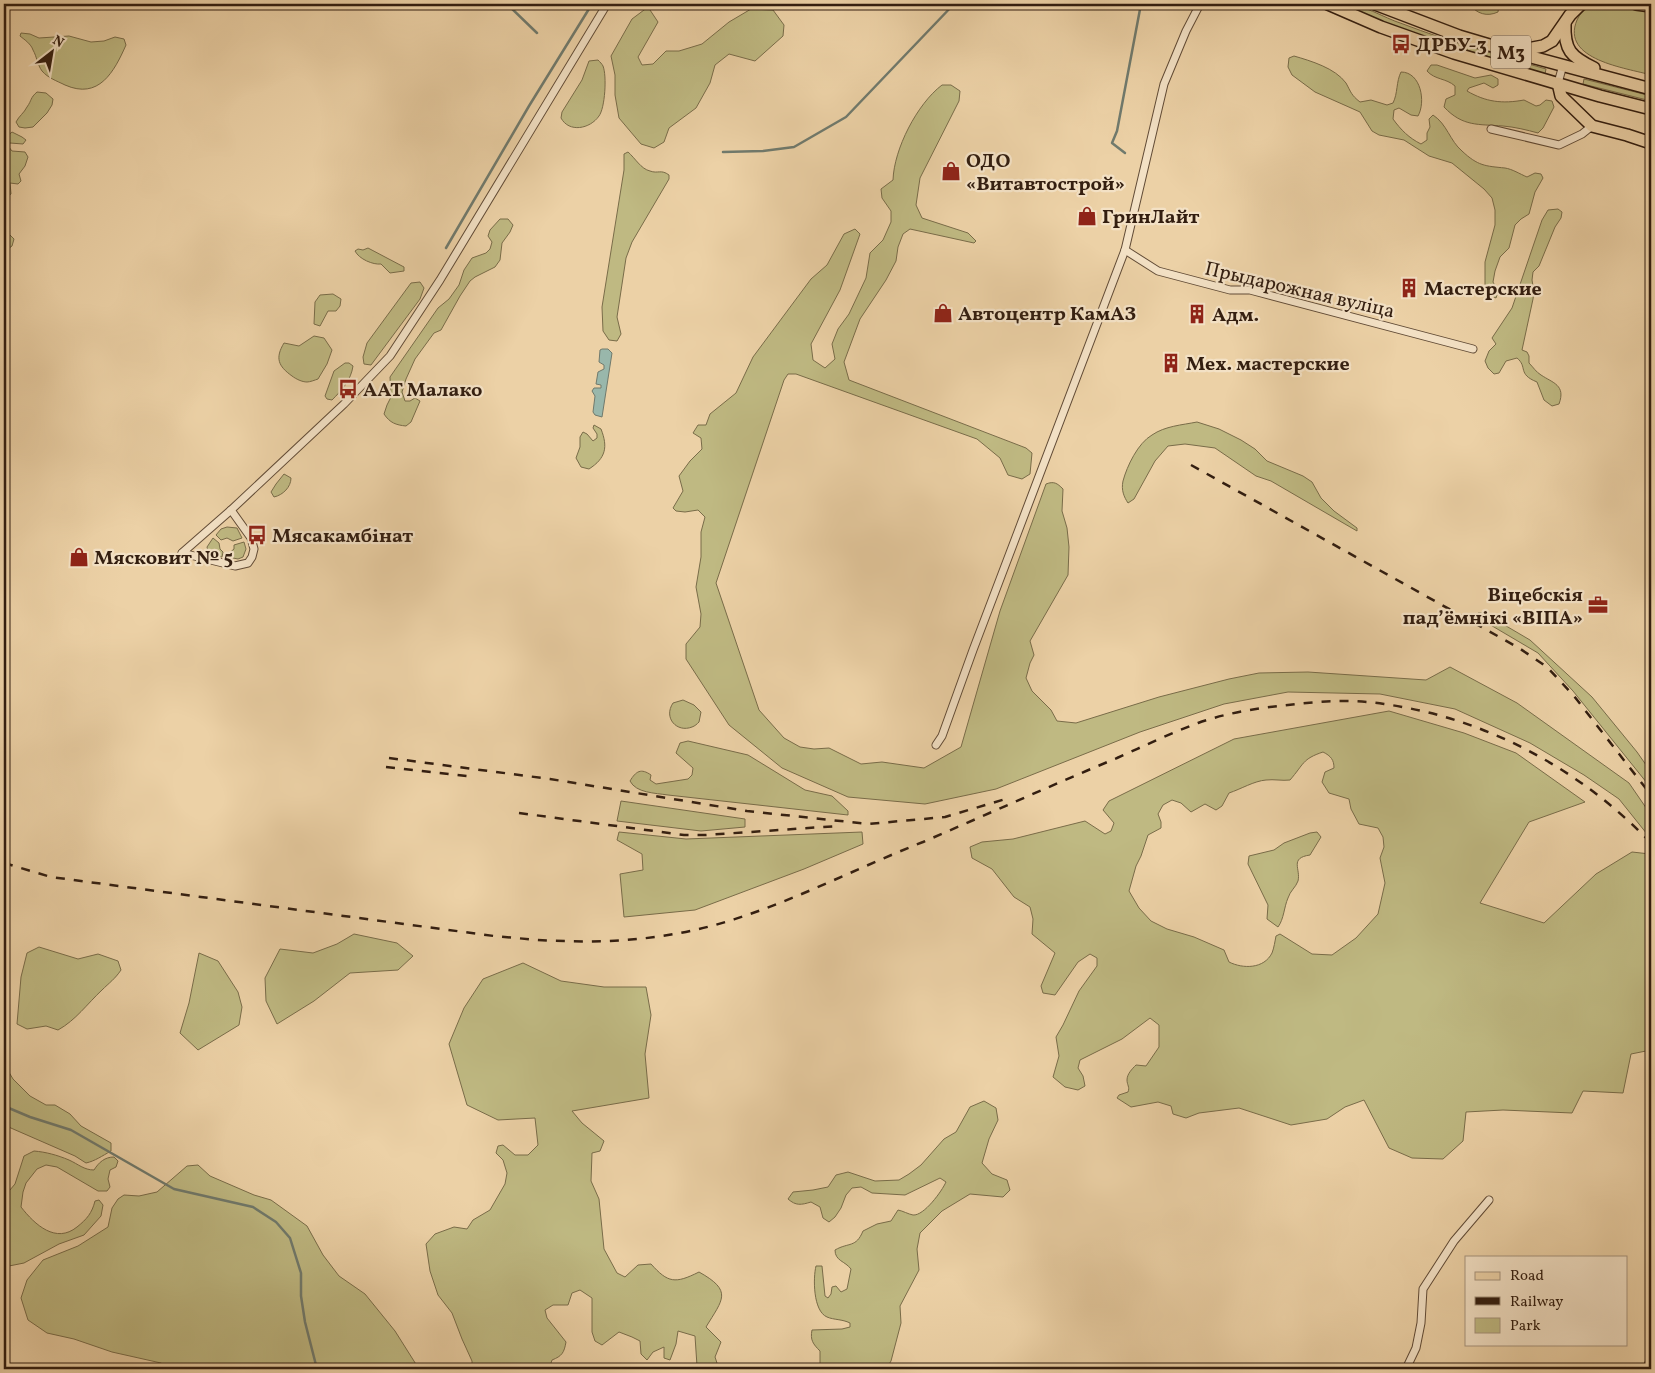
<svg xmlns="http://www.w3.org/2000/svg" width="1655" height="1373" viewBox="0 0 1655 1373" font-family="Vollkorn,serif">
<rect width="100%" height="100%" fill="#ecd1a6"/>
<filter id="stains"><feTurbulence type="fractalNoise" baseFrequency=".004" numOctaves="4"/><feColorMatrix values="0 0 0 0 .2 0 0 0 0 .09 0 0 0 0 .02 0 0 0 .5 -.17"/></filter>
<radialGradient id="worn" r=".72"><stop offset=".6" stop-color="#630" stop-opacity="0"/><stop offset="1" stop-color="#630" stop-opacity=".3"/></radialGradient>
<g fill="#bfb982" stroke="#796c49" fill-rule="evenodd">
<path d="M1341,4c24,0 40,13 62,20 47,18 95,31 143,45l-1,5 -143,-44z"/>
<path d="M1469,4h30l-1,8c-11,5 -21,2 -29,-8z"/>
<path d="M1606,4l45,6v65c-24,-7 -91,-15 -74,-55 5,-12 17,-15 29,-16z"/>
<path d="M648,7l10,15 -20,35 4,8 11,-1 13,-13h13l23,-7 27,-22 22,-13 22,1 11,15 -1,11 -28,25 -26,-7 -14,11 -5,18 -14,25 -27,20 -5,14 -10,6 -13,-4 -22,-26 -4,-23v-20l-4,-19 21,-37z"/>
<path d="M21,33l9,1 9,4 30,-2 22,6 13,-1 11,-4 9,2 2,6c-12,27 -27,55 -61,40 -8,-4 -17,-7 -23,-14 -5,-7 -5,-14 -9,-21 -2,-6 -8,-10 -13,-14z"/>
<path d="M1294,56c17,5 41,12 52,27 5,9 5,12 14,19l11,-2 16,5 6,-2c5,-10 3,-21 8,-31 20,0 25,30 17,44l-7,-1 -12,-7 -5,2 -1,9c8,11 16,19 28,25l6,-4v-7l3,-6 -1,-8 4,-4c14,9 17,26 29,36 16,15 23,15 43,17 7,1 15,6 22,9l8,-4 6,1 2,4 -8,14 -6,22 -8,5 -6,6 -6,23 -9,9 -5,14 -2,11 5,10 -2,6 -8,-4 -3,-10v-22l10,-37v-15l-3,-12 -8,-9 -32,-26 -23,-7 -25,-16 -25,-5 -7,-4 -12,-19 -45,-20 -23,-17 -4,-8 1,-9z"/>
<path d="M598,60c2,2 4,4 5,6 4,10 2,42 -4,50 -9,13 -30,17 -38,2l1,-6 20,-32 7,-19z"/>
<path d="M1431,65h6l38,13 16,-3 7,4v6l-5,3 -9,-5 -15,5 -2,3c19,11 35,13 57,9l12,6 4,-1 6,-5 6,1 2,6 -11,21 -5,5c-11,-3 -23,-6 -35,-7 -25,-2 -40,1 -59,-19l2,-8 9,-4v-9c-9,-8 -20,-6 -28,-15z"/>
<path d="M1584,79l67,17v5l-68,-17z"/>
<path d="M942,85h9l9,6 -1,10 -39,77 -4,27 6,13 46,15 8,8 -2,2 -64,-14 -7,5 -5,13 -2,14 -10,19 -26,39 -16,43 5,18 177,68 6,5 -2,21 -8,5 -14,-4 -8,-17 -23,-19 -181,-65h-8l-4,6 -68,203 43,127 25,28 16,9 14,2 15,-1 32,16 21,-2 42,6 37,-21 39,-136 46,-127c8,-3 11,-1 17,5l-1,22 5,17 2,19 -1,28 -38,66 4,14 -4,8 -4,15 6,13 19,19 6,11 19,2 83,-26 70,-18 30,-6 49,-1 118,8 24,-13 67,36 112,80 22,32v24l-32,-40 -35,-24 -54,-32 -75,-34 -75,-15 -92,-2 -64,12 -84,28 -144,57 -71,15 -77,-7 -66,-29 -53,-43 -43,-66v-15l14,-17 1,-13 -5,-27 5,-30v-25l4,-15 -7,-7 -13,2 -9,-1 -3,-3 10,-17 -4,-15 11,-15 12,-12 -1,-11 -8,-5 5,-8h8l4,-11 26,-21 17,-36 58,-78 16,-14 17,-31 11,-5 5,5 -20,56 -29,54 2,16 12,8 10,-9 -3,-15 6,-15 11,-15 17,-36 4,-25 13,-13 8,-18v-11l-9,-13 -1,-9 12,-9c1,-31 24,-76 49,-95z"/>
<path d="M37,92l9,1 7,6 -1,6 -5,8 -14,14 -8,1 -6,-1 -3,-5c3,-6 8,-9 11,-15 5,-7 3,-9 10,-15z"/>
<path d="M12,132l10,5 4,3 -3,4 -13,-1 -2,3 4,5 13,1 3,5 -3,9 -6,8 2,7 -3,3 -8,-1 1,11 -7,5v-60z"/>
<path d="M628,152c7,6 13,17 22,19 8,3 11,-2 19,4v4l-37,63 -6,16 -9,59 4,17 -4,7 -8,-1 -6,-9 -1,-24 22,-137v-16z"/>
<path d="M1558,209l4,3 -1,6 -6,9 -16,39 -6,6 -1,8 2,12 -1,7 -11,51 5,2 2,4v7c4,4 7,9 12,12 12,8 25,10 18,29l-7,2 -8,-6 -7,-18c-20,-8 -9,-15 -20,-24l-11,3 -7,12 -5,1 -6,-6 -3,-7 4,-10 7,-7 -4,-6 20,-30 30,-88 6,-10z"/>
<path d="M500,219h8l5,6 -3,7 -8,11 -2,17 -5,7 -20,10 -5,4 -10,15 -19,34 -7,3 -19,26 -9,20 -4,13 3,9h5l5,-3 5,3 -9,21 -5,4c-10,-1 -16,-3 -22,-12l3,-9 4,-8 -1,-20 48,-69 11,-9 10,-14 5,-15 8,-12 14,-5 4,-4 2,-7 -4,-6 2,-6z"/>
<path d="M4,235h6l4,4 -2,7 -8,6z"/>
<path d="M368,248l36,19v4l-14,2 -9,-9c-8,1 -22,-5 -26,-13l3,-2 5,1z"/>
<path d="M420,282l4,6 -4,11 -49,66 -7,-1 -1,-7 4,-14 44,-60z"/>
<path d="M333,294l8,5 -1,7 -4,5h-8l-8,15 -6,-2 1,-22 5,-7z"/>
<path d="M314,336l10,2 8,12 -5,14 -9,15c-3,1 -8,3 -11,3 -5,0 -11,-3 -15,-6 -14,-10 -17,-18 -8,-33l15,3z"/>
<path d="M345,363h4l4,3c-2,14 -11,24 -21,34l-5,-1 -2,-3 9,-25z"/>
<path d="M1197,422l22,7 22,11 14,9 12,12 36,15 9,6 9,16 13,13 23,17v3l-86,-50 -15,-5 -41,-28 -30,-4 -17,2 -13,15 -21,38 -6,4c-4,-6 -7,-13 -5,-22 4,-15 15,-38 29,-46 13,-9 30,-10 45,-13z"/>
<path d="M594,425l7,4c7,18 5,29 -12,40l-8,-2 -5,-9 4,-11v-10l3,-5 4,2 6,7 4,-3v-4l-4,-6z"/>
<path d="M284,474l7,4c0,9 -8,17 -17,19l-3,-5 5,-8z"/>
<path d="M227,527l10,1 5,10 -9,3 -6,-3 -6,2 -5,-5 5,-6z"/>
<path d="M213,538l6,5 1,6 3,3 -1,5c-8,-1 -14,-2 -15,-10z"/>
<path d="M244,542l2,7 -3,8 -5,2 -10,-2v-3l6,-5v-4z"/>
<path d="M1478,613h6l46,27 62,57 45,55 14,20v16l-78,-97 -35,-38 -61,-36z"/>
<path d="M683,700l11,5 7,7 -2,10c-2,2 -4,4 -7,5 -15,6 -29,-9 -19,-24z"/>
<path d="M1389,711l75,22 52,20 69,49 -56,20 -49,81 64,20 52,-49 36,-22 18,2 1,2v194l-20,4 -8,39 -40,-2 -11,22 -69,-3 -37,2 -3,29 -20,18 -31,-1 -23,-10 -25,-48 -19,7 -18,12 -36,6 -52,-17 -40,5 -13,5 -13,-4 -2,-8 -13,-4 -27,5 -14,-9 2,-3 9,-3c2,-5 -1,-7 -1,-12 0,-6 5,-11 9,-15l10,1 13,-19v-22l-9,-7 -28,21 -42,21 -2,8 5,8 2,10 -7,4 -13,-3 -12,-10 6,-21 -3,-19 7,-12 16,-34 18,-25v-8l-7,-4 -12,8 -23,33 -12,-2 -2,-7 14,-33 -23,-19 1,-15 -3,-12 -16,-10 -22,-28 -20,-11 -2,-11 12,-5 31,-3 72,-18 20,13 6,-3 3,-8 -11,-13 6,-9 125,-62zM1323,752c8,4 11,8 11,16l-9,4 -3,10 7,11 20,6 2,10 8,15 19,4 5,9 1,10 -4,11 5,25 -7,31 -22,24 -24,17 -20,-1 -32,-20 -4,2c-1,5 -2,12 -4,17 -8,16 -29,16 -43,9l-5,-12 -30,-13 -27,-8 -16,-8 -12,-13 -10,-17 7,-25 5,-10 7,-21 13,-7v-6l-3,-8 5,-9 9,-5 9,3 10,9 14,-8 11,6 6,-4 7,-13c12,-4 25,-12 37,-13 8,-1 16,1 24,0 14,-16 12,-21 33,-28z"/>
<path d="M688,741l60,14 57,35 27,6 16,15v4l-180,-20c-13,-2 -32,-2 -38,-14 6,-10 11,-13 21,-6l-1,5 6,4 32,-5 4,-4 1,-7 -17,-15 4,-10z"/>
<path d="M621,801l124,18v8l-44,4 -84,-10z"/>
<path d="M619,832l67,7 176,-7 1,12 -59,25 -109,41 -71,7 -4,-43 23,-4 -1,-16 -25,-14z"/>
<path d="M1317,832l4,5 -11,18c-21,3 -9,14 -12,26 -2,6 -8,10 -10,17 -4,9 -4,21 -10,29l-11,-8 1,-14 -20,-41 1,-8 25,-6 10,-7 26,-10z"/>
<path d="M354,934l43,9 16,13 -15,14 -48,3 -36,28 -37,23 -11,-23 -1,-23 15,-29 33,4 24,-9z"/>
<path d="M39,947l39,12 20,-5 20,7 3,9c-6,9 -12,13 -19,20 -15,14 -26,30 -44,40l-12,-4 -19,3 -10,-5 4,-47 6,-24z"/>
<path d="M199,953l19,8 20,31 4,15 -3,18 -41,25 -18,-17 9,-30z"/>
<path d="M523,963l38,18 43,6h42l5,28 -6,39 4,44 -77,13 10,12 22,18 -4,10 -8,2 -1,28 8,18 5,50 13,24 8,4 13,-12 13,-1c17,19 24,20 48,8 34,19 24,27 7,55l15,15 -6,15 4,12h-21l-1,-3 -2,-30 -17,-5 -2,13 -6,16 -6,-2v-11l-11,5 -6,8 -6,-6 -1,-13 -8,-4 -13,-5 -17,13 -7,-4 -3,-9v-34l-12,-8 -8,3 -4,12h-15l-8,5 2,8 19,24c-2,11 -4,14 -14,18l-3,9h-77v-8l-10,-22 -10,-26 -14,-18 -8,-24 -4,-27 9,-10 19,-7 13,2 6,-9 17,-10 15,-26 2,-11 -4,-13 -7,-7 2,-7 5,-1 12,10h13l10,-10 -3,-27 -37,2 -31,-15 -18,-61 15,-36 19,-29z"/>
<path d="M4,1064l9,15 17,17 16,9h9l15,9 11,12 30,17v8c-9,5 -16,10 -25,12l-11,-7 -71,-31z"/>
<path d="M984,1101l12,7 2,12 -9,19 -7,24 10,11 15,6 3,10 -7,7 -33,-3 -28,17 -22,22 -3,16 2,21 -19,36 1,17 -10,38 -5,8h-66v-18c-7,-7 -10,-11 -8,-21l30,-1 8,-2v-4c-8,-4 -16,-3 -23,-6 -14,-6 -14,-39 -11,-51h6l3,30 3,2 3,-4 1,-7 4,-1 5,6 6,-3 4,-20c-6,-8 -16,-8 -16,-19 14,-8 21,-2 28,-19l14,-7 14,-3 7,-11c5,1 10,4 15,5 11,1 29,-24 33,-33l-6,-4 -35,17 -33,-2 -11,-6 -9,1 -6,7 -5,13 -6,9 -6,5 -6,-4 -3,-11 -9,-5c-10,3 -15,4 -23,-3l5,-7 20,-2 15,-3 8,-12 12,-3 27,9 24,-1 10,-6 12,-9 23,-26 12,-7 14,-25z"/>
<path d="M34,1151c12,1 23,4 35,9 9,4 15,10 25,10 5,-8 11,-13 20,-13l4,4 -2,6 -6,3 -2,9 2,8 -3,4h-9l-41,-24 -11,-2 -9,4 -11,14 -3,9 -2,15c14,18 35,37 56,20 10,-8 15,-14 18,-26l4,-1 4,5 -2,11 -17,19 -25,9 -35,19 -20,4v-70l11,-13 9,-28z"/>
<path d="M198,1165l12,11 44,19 17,5 36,26 16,29 16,21 26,18 30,37 24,38h-250l-8,-6 -49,-11 -38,-13 -27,-6 -19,-13 -7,-22 6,-18 16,-20 35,-14 30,-19 4,-19 6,-9 6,-4 15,1 18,-4 30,-26z"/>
</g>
<path fill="#99b7ab" stroke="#707a6d" d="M602,349h6l4,4 -10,64 -7,-2 -2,-3 2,-16 -3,-5 2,-3h7v-3l-5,-1 2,-12 6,-3v-4l-5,-3 1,-12z"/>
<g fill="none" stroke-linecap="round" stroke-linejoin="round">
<g stroke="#707a6d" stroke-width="2.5">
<path d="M507,4l30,29"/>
<path d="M723,152l40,-1 31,-4 52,-30 108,-113"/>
<path d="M1125,153l-13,-10 5,-12 24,-127"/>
<path d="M446,248l83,-142 63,-102"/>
<path d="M4,1106l26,11 41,13 103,59 79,18 23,15 14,16 11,35v23l4,26 12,47"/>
</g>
<defs>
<g id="minor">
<path d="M1558,83l5,-18"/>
<path d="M1491,129l68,16 23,-11 10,-8"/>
<path d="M1125,250l33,21 72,19h20l223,59"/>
<path d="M182,553l49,-43 113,-106 46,-48 50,-76 167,-276"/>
<path d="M182,553l53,13 13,-3 4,-6 2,-8 -3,-11 -20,-28"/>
<path d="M936,745l6,-9 31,-86 152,-400 39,-166 22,-53 14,-27"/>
<path d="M1406,1369l10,-21 5,-25 2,-34 31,-48 35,-41"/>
<path d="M1647,1369l4,-13"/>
</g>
<g id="primary">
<path d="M1328,4l53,23 73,26 146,43 51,13"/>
<path d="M1375,4l84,32 54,16 138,37"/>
<path d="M1636,4l15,2"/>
<path d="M1565,24c-1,26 6,33 29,44"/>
<path d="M1517,51l26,-5 9,-5 18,-26 11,-11"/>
<path d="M1558,83l3,13 31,30 35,9 24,8"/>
</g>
</defs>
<use href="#minor" stroke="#614b36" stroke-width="9"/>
<use href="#primary" stroke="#331e10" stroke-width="14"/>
<use href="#minor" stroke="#f3e1c5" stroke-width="7"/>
<use href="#primary" stroke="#ecd1a6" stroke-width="11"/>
<g stroke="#331e10" stroke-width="2.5" stroke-dasharray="9 9" stroke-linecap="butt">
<path d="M1191,465l328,183 28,19 27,29 77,99"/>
<path d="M389,758l161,21 197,32 121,13 77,-7 64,-19"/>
<path d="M386,767l89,10"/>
<path d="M519,813l165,22h22l132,-9"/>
<path d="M4,863l47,14 443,59c24,2 48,5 71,5 51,2 102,-3 150,-16 72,-20 139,-56 208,-83 65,-28 129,-57 194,-84 27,-12 54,-25 81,-35 28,-10 60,-15 90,-18 32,-4 64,-6 96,-1 102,14 196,65 267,139"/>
</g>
</g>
<defs>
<symbol id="bus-bare" viewBox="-9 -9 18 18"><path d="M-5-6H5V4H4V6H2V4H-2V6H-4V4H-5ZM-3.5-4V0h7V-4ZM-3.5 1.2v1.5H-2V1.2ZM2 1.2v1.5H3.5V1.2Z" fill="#8f2418" stroke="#f3e1c5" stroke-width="2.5" paint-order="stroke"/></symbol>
<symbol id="shop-bare" viewBox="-9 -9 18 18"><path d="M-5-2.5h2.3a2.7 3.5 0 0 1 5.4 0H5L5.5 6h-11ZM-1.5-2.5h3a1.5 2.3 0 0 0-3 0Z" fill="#8f2418" stroke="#f3e1c5" stroke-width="2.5" paint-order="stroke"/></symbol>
<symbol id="building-bare" viewBox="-9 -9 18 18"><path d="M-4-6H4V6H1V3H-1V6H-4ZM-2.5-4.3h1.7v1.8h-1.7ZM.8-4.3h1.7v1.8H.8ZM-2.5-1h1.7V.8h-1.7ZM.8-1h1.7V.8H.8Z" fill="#8f2418" stroke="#f3e1c5" stroke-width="2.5" paint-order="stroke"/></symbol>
<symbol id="office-bare" viewBox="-9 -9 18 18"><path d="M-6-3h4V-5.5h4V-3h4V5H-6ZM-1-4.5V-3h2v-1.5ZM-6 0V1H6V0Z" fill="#8f2418" stroke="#f3e1c5" stroke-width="2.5" paint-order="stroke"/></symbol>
</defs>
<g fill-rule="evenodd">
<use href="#bus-bare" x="1387" y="30" width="28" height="28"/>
<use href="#shop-bare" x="937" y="157" width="28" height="28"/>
<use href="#shop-bare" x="1073" y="202" width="28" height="28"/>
<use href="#building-bare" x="1395" y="274" width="28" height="28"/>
<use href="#shop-bare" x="929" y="299" width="28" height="28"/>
<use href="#building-bare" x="1183" y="300" width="28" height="28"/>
<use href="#building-bare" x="1157" y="349" width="28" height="28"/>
<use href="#bus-bare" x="334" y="375" width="28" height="28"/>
<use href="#bus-bare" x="243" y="521" width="28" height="28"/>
<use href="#shop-bare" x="65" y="543" width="28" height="28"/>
<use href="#office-bare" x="1584" y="591" width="28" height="28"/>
</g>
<g text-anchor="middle" stroke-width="4.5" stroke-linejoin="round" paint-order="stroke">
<rect fill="#f3e1c5" stroke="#6d5846" stroke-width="1" x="1491" y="35.5" width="40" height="33" rx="4"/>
<g font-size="19" font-weight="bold" fill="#331e10">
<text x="1511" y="59">М3</text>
</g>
<g font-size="20" font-weight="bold" fill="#331e10" stroke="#f3e1c5" text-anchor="start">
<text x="1416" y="51">ДРБУ-3</text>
<text x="966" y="167">ОДО<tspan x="966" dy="23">«Витавтострой»</tspan></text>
<text x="1102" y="223">ГринЛайт</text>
<text x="1424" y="295">Мастерские</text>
<text x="958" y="320">Автоцентр КамАЗ</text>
<text x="1212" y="321">Адм.</text>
<text x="1186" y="370">Мех. мастерские</text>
<text x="363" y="396">ААТ Малако</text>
<text x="272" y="542">Мясакамбінат</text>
<text x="94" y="564">Мясковит № 5</text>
<text x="1583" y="601" text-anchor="end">Віцебскія<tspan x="1583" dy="23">падʼёмнікі «ВІПА»</tspan></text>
</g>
<g font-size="20" fill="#331e10" stroke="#f3e1c5">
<text transform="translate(1300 289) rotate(13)" y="7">Прыдарожная вуліца</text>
</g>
</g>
<rect width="1655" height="1373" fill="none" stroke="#ecd1a6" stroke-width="20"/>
<rect x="5" y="5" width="1645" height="1363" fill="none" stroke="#331e10" stroke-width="2.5"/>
<rect x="10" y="10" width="1635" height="1353" fill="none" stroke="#331e10"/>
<rect x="1465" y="1256" width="162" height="90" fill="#f3e1c5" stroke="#a6937d"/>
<rect x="1475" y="1272" width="25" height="8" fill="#ecd1a6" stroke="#a6937d"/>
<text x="1510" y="1280" font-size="15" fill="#331e10">Road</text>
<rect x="1475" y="1297" width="25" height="8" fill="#331e10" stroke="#a6937d"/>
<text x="1510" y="1306" font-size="15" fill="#331e10">Railway</text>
<rect x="1475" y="1318" width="25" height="15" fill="#bfb982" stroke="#a6937d"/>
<text x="1510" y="1330" font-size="15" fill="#331e10">Park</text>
<g transform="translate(52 52) rotate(31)" stroke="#f3e1c5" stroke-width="4" paint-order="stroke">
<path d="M0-4L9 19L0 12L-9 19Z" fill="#331e10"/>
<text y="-8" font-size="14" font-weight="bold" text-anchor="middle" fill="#331e10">N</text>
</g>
<rect width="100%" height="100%" filter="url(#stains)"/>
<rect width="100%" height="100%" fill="url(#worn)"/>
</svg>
